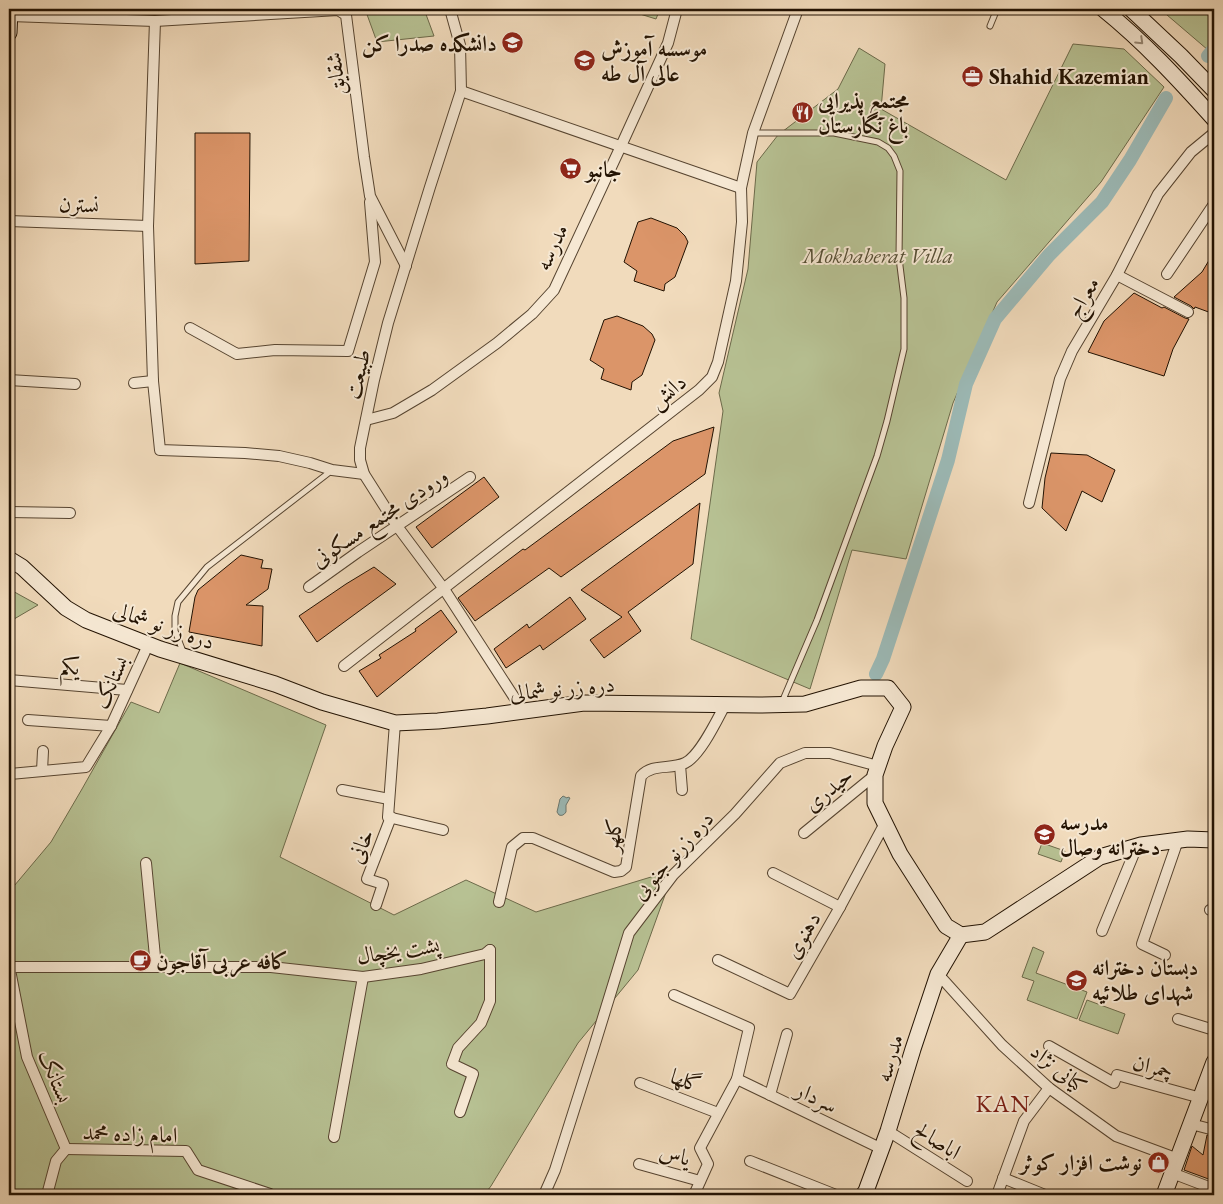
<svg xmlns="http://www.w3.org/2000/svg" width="1223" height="1204" viewBox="0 0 1223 1204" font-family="'EB Garamond',Amiri,serif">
<rect width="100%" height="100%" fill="#f1dbbc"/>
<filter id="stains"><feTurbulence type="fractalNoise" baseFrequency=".004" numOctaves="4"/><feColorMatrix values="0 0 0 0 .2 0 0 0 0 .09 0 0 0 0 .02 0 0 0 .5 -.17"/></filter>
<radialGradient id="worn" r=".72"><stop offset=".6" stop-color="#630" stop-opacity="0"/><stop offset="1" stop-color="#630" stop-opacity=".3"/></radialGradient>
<g fill="#b7c193" stroke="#6c6a4a">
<path d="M365,9h59l10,27 -57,6z"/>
<path d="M624,9h36l-4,10z"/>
<path d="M1160,9h54v28l-6,13z"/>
<path d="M1073,44l51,5 40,38 -63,95 -104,120 -44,101 -47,156 -54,-9 -42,139 -119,-50 32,-228 -4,-18 29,-124 9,-107 21,-27 60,-46 21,-41 26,16 -4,45 125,71z"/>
<path d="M9,589l29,16 -29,17z"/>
<path d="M180,663l146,62 -46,132 114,58 72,-35 70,32 138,-42 -36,100 -60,73 -87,143 -7,9h-475v-303l42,-50 31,-53 49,-87 28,11z"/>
<path d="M1042,843l23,8 -4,11 -23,-8z"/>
<path d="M1033,947l11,5 -8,21 51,19 -10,27 -50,-19 7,-19 -12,-4z"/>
<path d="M1087,1000l38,14 -7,20 -39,-14z"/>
</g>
<path fill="#9cbab7" stroke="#6b776f" d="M563,796l4,2 1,-1 2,1 -4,7v7c-2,3 -4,4 -7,3l-2,-3 3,-13z"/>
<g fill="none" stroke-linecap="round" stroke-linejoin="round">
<g stroke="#9cbab7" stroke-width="14">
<path d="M1208,56l6,-7"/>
<path d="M876,674l7,-15 20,-61 45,-138 18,-76 29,-65 54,-64 53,-53 28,-42 36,-62"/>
</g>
</g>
<g fill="#db9569" stroke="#221202">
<path d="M195,133h55l-1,128 -54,3z"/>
<path d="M651,218l26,10 8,8 3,6 -13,35 -10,7 -1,7 -30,-10 3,-10 -13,-9 14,-40z"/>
<path d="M1214,252v62l-19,-7 -1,2 -3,-3 -17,-9 28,-25z"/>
<path d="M1134,293l28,15 2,-1 21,11 4,1 -16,30 -9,27 -76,-24 16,-31z"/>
<path d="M617,316l26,10 9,8 3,6 -13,35 -10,7 -1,8 -30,-11 3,-10 -14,-9 14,-40z"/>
<path d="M714,427l-9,47 -144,103 -12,-9 -74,53 -17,-23 65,-49 2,1 148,-109z"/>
<path d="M1051,453l36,2 28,15 -13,32 -20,-11 -16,40 -24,-23 3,-30z"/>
<path d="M484,477l15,20 -67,51 -16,-21z"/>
<path d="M700,503l-7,61 -65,48 13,19 -37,27 -14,-18 32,-23 -41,-27z"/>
<path d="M241,555l22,5 -2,8 11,1 -4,20 -22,16 17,1 -1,40 -73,-14 6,-35 3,-7z"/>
<path d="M374,567l22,17 -79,58 -18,-26 47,-32z"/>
<path d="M570,597l16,22 -43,31 -3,-5 -34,23 -12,-19 33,-25 2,4z"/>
<path d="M441,610l16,22 -80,65 -18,-26 22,-13 -2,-3 37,-24 -1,-2z"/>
<path d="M1207,1135l7,2v44l-30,-11 8,-24 11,9z"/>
</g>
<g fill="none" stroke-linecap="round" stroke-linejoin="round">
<defs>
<g id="lane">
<path d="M990,26l7,-17"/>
<path d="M753,133h81l44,9 10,6 6,8 6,15 -1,87 5,40v51l-17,72 -10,35 -60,164 -35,82"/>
<path d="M184,654l-9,-23v-15l3,-14 29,-35 124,-96"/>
</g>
<g id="street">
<path d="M450,9l10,36 1,46 -31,96 -42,136 -14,57 -14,68v12l4,14 33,52 47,63 79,122"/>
<path d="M10,16l145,5 183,-11 8,5 18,142 6,39 36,70"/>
<path d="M155,21l-7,205 5,155 7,69 85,3 34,3 31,7 22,7 32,4"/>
<path d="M461,91l280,97"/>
<path d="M9,221l139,5"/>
<path d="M1167,274l47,-70"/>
<path d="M1117,275l71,37"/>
<path d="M190,328l47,26 38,-4 73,1 27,-89 -5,-60"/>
<path d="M9,380l66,4"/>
<path d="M134,383l19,-2"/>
<path d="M366,420l27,-7 39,-23 65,-47 35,-29 22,-24 67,-144 47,-103 9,-34"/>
<path d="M1029,503l31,-124 12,-28 45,-76 41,-81 33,-42 23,-19"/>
<path d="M9,512l61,1"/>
<path d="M309,587l49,-35 112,-75"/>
<path d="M344,666l355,-276 13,-13 6,-15 18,-81 6,-59 -1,-34 12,-55 45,-124"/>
<path d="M9,680l118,10"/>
<path d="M28,720l83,6"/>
<path d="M395,723l-7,94 55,13"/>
<path d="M680,765l2,25"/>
<path d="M42,771l1,-20"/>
<path d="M10,774l76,-7 25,-41 37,-81"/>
<path d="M342,790l47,9"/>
<path d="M804,833l71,-58"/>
<path d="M146,863l10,104"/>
<path d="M773,873l67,34"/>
<path d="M499,902l13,-55 11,-9h10l81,34 7,-1 5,-4 15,-91c12,-13 29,-6 44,-13 15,-7 32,-43 40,-58"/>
<path d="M376,905l7,-21 -16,-5 24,-62"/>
<path d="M1210,910l4,1"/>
<path d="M1102,931l35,-85"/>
<path d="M1165,955l-23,-11 36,-104"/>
<path d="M718,960l72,34 50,-87 45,-84"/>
<path d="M9,965l18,92 39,92 -10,12 -9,34"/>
<path d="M9,967h262l92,10 58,-8 64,-15 5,-4"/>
<path d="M938,974l64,71 47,43 67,48 62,23"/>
<path d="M674,995l75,33 -12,51 -37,69 8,16 -14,31"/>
<path d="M1178,1019l36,11"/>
<path d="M1049,1046l65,37 3,-8 84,23"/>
<path d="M737,1079l145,70"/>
<path d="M640,1083l78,30"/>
<path d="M770,1095l17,-61"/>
<path d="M460,1112l13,-38 -21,-10 6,-16 23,-25 9,-22v-51"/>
<path d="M1191,1124l23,6"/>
<path d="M888,1131l79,50"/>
<path d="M334,1137l29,-160"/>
<path d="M66,1149l120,2 12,19 72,24"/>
<path d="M750,1161l86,34"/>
<path d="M639,1164l61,17"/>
<path d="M1172,1173l42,16"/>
<path d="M1003,1178l42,17"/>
<path d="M544,1195l11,-25 39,-123 35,-114 44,-58 62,-61 45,-51 25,-10h25l48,13"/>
<path d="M997,1195l27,-74 25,-33"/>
</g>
<g id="secondary">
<path d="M1103,9c41,33 76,71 111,110"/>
<path d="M1131,9l50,47 33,34"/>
<path d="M9,33l1,-24"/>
<path d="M9,559l13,8 44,41 20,12 74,29 115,35 47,18 73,21 43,-2 49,-5 97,-13 175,2 46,-1 56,-16h27l15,19 -18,39 -10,29v28l25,51 46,72 15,9 24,-3 115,-75 41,-12 47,-6 26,1"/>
<path d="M863,1195l3,-4 22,-60 25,-82 25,-75 23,-39"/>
<path d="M1164,1195l50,-133"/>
</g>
</defs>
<use href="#lane" stroke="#564430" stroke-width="7"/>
<use href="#street" stroke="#564430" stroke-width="12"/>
<use href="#secondary" stroke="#221202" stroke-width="17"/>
<use href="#lane" stroke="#f6e8d3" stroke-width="5"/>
<use href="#street" stroke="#f6e8d3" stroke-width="10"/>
<use href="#secondary" stroke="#f6e8d3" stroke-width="15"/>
</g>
<defs><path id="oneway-chevron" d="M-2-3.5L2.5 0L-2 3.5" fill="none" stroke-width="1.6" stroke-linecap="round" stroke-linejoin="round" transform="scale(1.25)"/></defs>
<use stroke="#978875" href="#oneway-chevron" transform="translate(1140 41) rotate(44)"/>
<defs>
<symbol id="university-disc" viewBox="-11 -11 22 22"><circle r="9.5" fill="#8f2418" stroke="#f6e8d3"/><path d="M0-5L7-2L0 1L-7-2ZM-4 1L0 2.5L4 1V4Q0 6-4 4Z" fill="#fff"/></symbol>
<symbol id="office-disc" viewBox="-11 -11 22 22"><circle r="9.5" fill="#8f2418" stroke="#f6e8d3"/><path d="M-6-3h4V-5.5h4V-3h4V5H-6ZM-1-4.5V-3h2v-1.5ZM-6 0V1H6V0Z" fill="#fff"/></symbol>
<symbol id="restaurant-disc" viewBox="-11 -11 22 22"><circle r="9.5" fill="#8f2418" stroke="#f6e8d3"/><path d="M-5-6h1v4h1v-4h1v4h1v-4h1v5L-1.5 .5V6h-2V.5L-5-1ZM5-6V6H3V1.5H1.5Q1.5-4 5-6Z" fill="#fff"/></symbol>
<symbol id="supermarket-disc" viewBox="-11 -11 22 22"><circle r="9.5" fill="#8f2418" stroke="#f6e8d3"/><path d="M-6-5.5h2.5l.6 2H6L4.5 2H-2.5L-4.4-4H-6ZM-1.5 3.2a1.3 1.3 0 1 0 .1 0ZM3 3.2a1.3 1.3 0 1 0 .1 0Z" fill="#fff"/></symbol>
<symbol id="school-disc" viewBox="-11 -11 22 22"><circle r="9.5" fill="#8f2418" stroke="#f6e8d3"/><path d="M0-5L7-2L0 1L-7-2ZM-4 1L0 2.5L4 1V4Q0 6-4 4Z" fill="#fff"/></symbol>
<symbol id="cafe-disc" viewBox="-11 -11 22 22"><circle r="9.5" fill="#8f2418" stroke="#f6e8d3"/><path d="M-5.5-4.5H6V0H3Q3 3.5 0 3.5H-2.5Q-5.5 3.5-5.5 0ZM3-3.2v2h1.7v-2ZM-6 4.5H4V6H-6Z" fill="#fff"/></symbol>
<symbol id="shop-disc" viewBox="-11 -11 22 22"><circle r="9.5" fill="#8f2418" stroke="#f6e8d3"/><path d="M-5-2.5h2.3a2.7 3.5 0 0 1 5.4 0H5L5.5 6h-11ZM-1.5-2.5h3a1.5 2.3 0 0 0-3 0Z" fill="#fff"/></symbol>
</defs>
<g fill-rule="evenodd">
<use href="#university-disc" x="500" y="30" width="25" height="25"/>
<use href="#university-disc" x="572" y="48" width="25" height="25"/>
<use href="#office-disc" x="960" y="64" width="25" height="25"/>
<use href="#restaurant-disc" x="790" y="100" width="25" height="25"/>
<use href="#supermarket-disc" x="558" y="156" width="25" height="25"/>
<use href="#school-disc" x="1032" y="822" width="25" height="25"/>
<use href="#cafe-disc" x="128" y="948" width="25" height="25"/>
<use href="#school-disc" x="1064" y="968" width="25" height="25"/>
<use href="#shop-disc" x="1146" y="1150" width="25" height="25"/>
</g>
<g text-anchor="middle" stroke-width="4" stroke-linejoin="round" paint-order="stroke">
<g font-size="22" font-weight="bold" fill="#221202" stroke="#f6e8d3" text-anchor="start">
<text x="497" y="51" text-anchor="end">دانشکده صدرا کن</text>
<text x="601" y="56">موسسه آموزش<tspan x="601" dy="25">عالی آل طه</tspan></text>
<text x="989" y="84">Shahid Kazemian</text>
<text x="818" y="108">مجتمع پذیرایی<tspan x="818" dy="25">باغ نگارستان</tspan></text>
<text x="586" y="177">جانبو</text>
<text x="1060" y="830">مدرسه<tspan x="1060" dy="25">دخترانه وصال</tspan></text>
<text x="156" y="969">کافه عربی آقاجون</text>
<text x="1092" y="975">دبستان دخترانه<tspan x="1092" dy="25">شهدای طلائیه</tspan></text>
<text x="1142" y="1170" text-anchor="end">نوشت افزار کوثر</text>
</g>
<g font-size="22" fill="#221202" stroke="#f6e8d3">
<text transform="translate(335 74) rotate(-97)" y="8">شقایق</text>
<text transform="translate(79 204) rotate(2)" y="8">نسترن</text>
<text transform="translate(551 247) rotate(-65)" y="8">مدرسه</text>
<text transform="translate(1082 297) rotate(-59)" y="8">معراج</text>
<text transform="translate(357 374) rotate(-77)" y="8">طبیعت</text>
<text transform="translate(667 391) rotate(-39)" y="8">دانش</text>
<text transform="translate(379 517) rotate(-34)" y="8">ورودی مجتمع مسکونی</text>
<text transform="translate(164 625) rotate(19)" y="8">دره زر نو شمالی</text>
<text transform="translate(70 666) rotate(5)" y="8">یکم</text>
<text transform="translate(110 682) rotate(-66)" y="8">بستانک</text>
<text transform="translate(562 688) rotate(-5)" y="8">دره زر نو شمالی</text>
<text transform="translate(828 789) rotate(-39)" y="8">حیدری</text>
<text transform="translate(612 835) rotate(-81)" y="8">کلهر</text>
<text transform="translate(360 846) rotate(-68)" y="8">خانی</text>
<text transform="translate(672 855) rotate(-48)" y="8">دره زرنو جنوبی</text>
<text transform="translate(802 935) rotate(-60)" y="8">دهنوی</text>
<text transform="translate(398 950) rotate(-8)" y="8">پشت یخچال</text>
<text transform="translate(889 1058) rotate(-73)" y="8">مدرسه</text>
<text transform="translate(1153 1066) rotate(15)" y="8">چمران</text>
<text transform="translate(1059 1068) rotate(39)" y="8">کیانی نژاد</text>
<text transform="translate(56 1076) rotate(68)" y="8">بستانک</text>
<text transform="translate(686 1080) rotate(21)" y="8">گلها</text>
<text transform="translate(817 1097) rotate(26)" y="8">سردار</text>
<text transform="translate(130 1133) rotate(2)" y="8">امام زاده محمد</text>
<text transform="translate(938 1140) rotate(32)" y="8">اباصالح</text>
<text transform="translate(675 1154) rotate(15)" y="8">یاس</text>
</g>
<g font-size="22" font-style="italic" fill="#564f35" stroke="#f6e8d3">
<text x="878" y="263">Mokhaberat Villa</text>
</g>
<g font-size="24" letter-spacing="1" fill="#7a1f14" stroke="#f6e8d3">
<text x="1003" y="1112">KAN</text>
</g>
</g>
<rect width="1223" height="1204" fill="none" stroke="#f1dbbc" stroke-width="30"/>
<rect x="10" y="10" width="1203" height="1184" fill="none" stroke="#221202" stroke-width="2.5"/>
<rect x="15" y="15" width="1193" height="1174" fill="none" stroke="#221202"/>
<rect width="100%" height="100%" filter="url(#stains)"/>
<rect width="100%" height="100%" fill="url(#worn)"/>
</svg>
